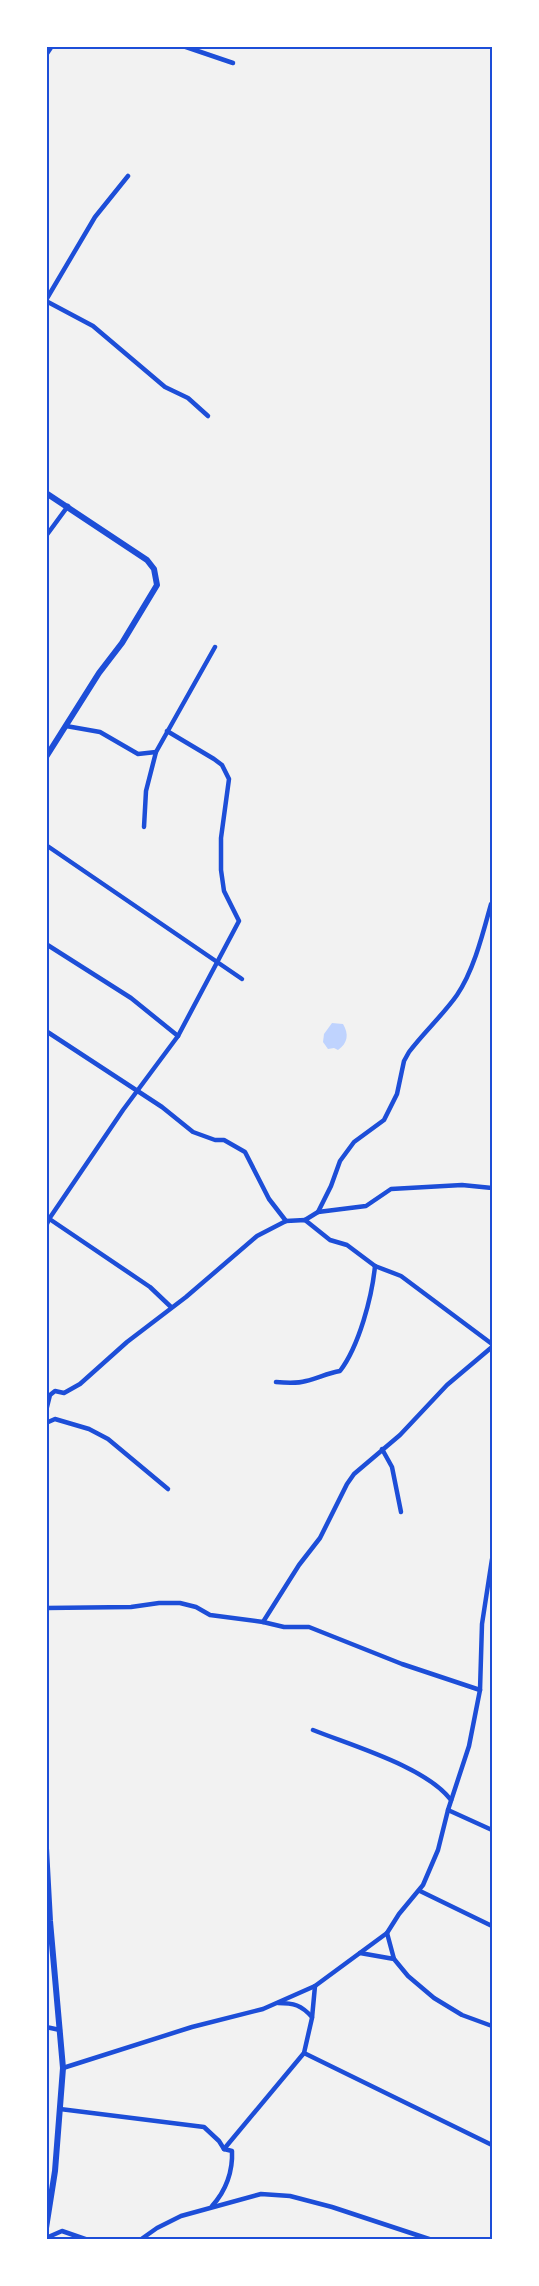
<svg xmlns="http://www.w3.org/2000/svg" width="539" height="2286" viewBox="0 0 539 2286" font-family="'Archivo Narrow',sans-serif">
<rect width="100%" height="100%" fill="#f2f2f2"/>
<path fill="#bfd3fe" d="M332,1023l11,1c6,10 5,19 -5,26l-4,-2 -6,1 -5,-7 1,-8z"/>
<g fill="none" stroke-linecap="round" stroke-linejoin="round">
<g stroke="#1d4ed8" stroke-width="4.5">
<path d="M183,46l50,17"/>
<path d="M46,55l6,-9"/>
<path d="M46,300l49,-83 33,-41"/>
<path d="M46,301l47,25 72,61 23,11 20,18"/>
<path d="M46,536l22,-30"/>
<path d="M66,726l34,6 38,22 18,-2"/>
<path d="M144,827l2,-36 10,-39 59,-105"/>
<path d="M46,845l196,134"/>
<path d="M46,944l85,54 47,38"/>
<path d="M46,1031l116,76 31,25 22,8h9l21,12 24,47 17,22"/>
<path d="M318,1212l48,-6 25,-17 71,-4 30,3"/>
<path d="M48,1218l102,69 21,20"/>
<path d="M305,1220l13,-8 13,-26 9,-25 14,-19 30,-22 13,-26 7,-33 5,-9c15,-20 34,-37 48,-57 17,-25 26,-62 34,-91"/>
<path d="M46,1226l3,-7 74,-109 55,-74 61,-115 -15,-30 -3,-21v-32l8,-59 -7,-14 -8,-6 -47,-28"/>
<path d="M276,1382c10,1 20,2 30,-1 12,-3 22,-8 34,-10 19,-25 32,-74 35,-105"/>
<path d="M46,1411l4,-16 5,-4 9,2 16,-9 47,-42 59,-45 71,-61 29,-15 19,-1 25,20 17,5 28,21 26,10 91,68"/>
<path d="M46,1423l9,-4 34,10 19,10 60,50"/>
<path d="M382,1449l10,18 9,45"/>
<path d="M46,1608l85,-1 28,-4h21l16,4 14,8 53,7 21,5h25l93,37 78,26"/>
<path d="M263,1622l36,-57 21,-27 27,-54 7,-10 46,-39 47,-50 45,-38"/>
<path d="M313,1730c40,16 113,37 138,70"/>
<path d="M448,1810l44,20"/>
<path d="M420,1891l72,35"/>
<path d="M387,1933l7,26"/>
<path d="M360,1953l34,6 14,17 26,22 28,17 30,11"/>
<path d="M278,2003c16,0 23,2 34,14"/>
<path d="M46,2027l14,3"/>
<path d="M304,2053l188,92"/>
<path d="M63,2068l129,-41 71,-18 52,-23 72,-53 12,-19 24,-29 15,-35 10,-40 21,-64 11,-56 2,-66 10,-65"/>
<path d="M60,2109l144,18 15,14 5,8 8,2c1,20 -6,40 -20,55"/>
<path d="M224,2149l80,-96 8,-35 3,-32"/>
<path d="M46,2238l16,-7 26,9"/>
<path d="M140,2240l17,-12 24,-12 80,-22 29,2 42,11 100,33"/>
</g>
<g stroke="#1d4ed8" stroke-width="6">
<path d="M46,493l101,67 7,9 3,16 -35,58 -23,30 -53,84"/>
<path d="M46,1848l4,73 13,147 -8,103 -9,57"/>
</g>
</g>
<rect width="539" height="2286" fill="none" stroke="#ffffff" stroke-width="96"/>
<rect x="48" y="48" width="443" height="2190" fill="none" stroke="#1d4ed8" stroke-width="2"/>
</svg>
